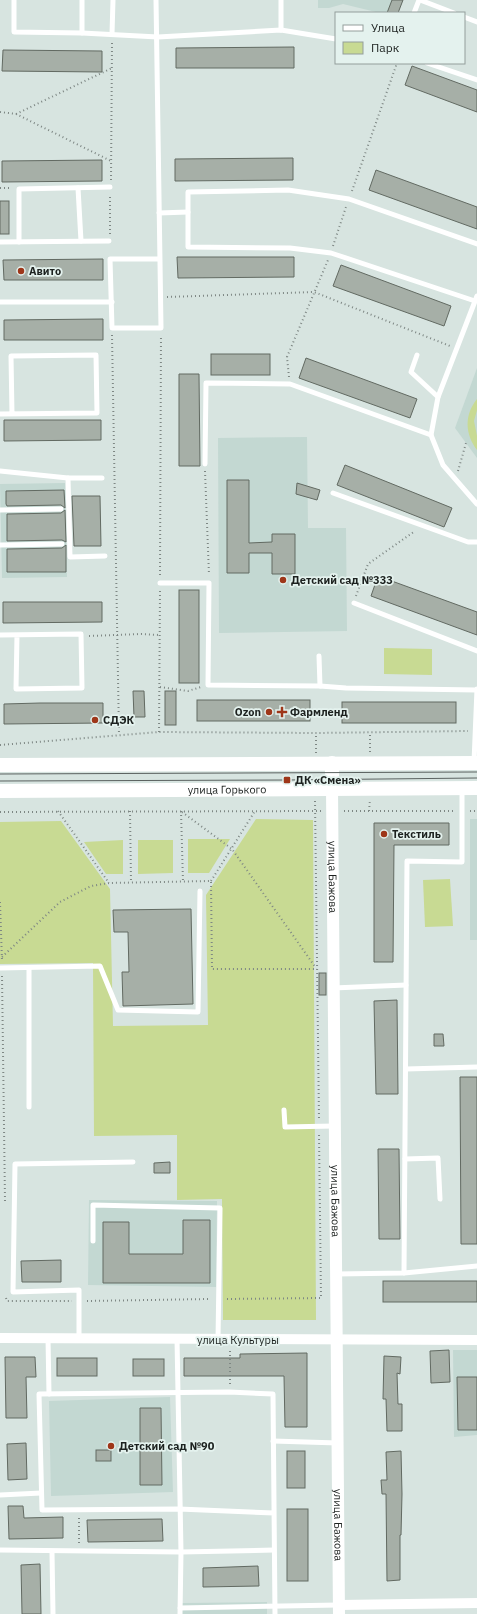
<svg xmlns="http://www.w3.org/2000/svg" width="477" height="1614" viewBox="0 0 477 1614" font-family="'IBM Plex Sans',sans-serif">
<rect width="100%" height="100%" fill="#d7e4e0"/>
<g fill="#c3d8d2">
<path d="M318,0h85l-5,13h-18l-37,-9 -14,4h-11z"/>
<path d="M477,368v90l-22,-30z"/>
<path d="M307,437l1,91h38l1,103 -128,2 -1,-195z"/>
<path d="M65,483l2,94 -65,1 -2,-94z"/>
<rect x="470" y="819" width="7" height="121"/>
<path d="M89,1200l128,1 -1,86 -128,-2z"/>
<path d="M453,1350h24v85l-23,2z"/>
<path d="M170,1397l3,95 -122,4 -2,-95z"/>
<path d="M267,1602v12h-85v-11z"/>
</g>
<g fill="#c8da93">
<path d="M477,399v11l-3,11 3,15v14c-12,-16 -13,-35 0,-51z"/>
<path d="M384,648l48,1v26l-48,-1z"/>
<path d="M256,819l57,1 3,500h-93l-1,-121 -45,1v-65l-83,1 -1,-173 -93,1v-142l61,-1 49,68 3,137 95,-1 -2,-130z"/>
<path d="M188,839h42l-21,34h-21z"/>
<path d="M123,840v34h-17l-22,-32z"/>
<path d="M138,840h35v33l-35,1z"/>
<path d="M450,879l3,47 -28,1 -2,-47z"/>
</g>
<g fill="#a6afa7" stroke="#626a62">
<path d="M392,0h11l-5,13h-11z"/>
<path d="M294,47v21h-118v-20z"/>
<path d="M3,50l99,1v21l-100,-1z"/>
<path d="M412,66l65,24v22l-72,-27z"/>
<path d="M293,158v22l-118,1v-22z"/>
<path d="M102,160v21l-100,1v-21z"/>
<path d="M376,170l101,37v22l-108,-39z"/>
<rect x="0" y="201" width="9" height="33"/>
<path d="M177,257h117v20l-116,1z"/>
<path d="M103,259v21h-99l-1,-20z"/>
<path d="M341,265l110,41 -7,20 -111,-40z"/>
<path d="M103,319v21h-99v-20z"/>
<rect x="211" y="354" width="59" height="21"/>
<path d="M306,358l111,41 -7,19 -111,-40z"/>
<path d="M179,374h20l1,92h-21z"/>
<path d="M4,420h97v20l-97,1z"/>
<path d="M345,465l107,43 -8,19 -107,-42z"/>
<path d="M227,480h22v63l23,-1v-8h23v40h-23v-21h-23v20h-22z"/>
<path d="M297,483l23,7 -3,10 -21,-6z"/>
<path d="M64,490l1,18 -4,-3 -54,1 -1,-2v-13z"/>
<path d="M72,496h28l1,50h-27z"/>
<path d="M65,510l1,32 -4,-2 -55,1v-27l54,-1z"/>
<path d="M66,545v27h-59v-23l55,-1z"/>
<path d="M378,576l99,36v23l-106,-39z"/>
<rect x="179" y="590" width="20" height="93"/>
<path d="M3,602h99v20l-99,1z"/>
<path d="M133,691h11l1,26h-11z"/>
<rect x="165" y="691" width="11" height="34"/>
<rect x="197" y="700" width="113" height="21"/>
<rect x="342" y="702" width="114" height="21"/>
<path d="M40,703h63v20l-99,1v-20z"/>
<path d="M374,823h75v22h-55l-1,117h-19z"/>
<path d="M191,909l2,95 -70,2 -1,-34h7l-1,-40h-14l-1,-22z"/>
<rect x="319" y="973" width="7" height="22"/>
<path d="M397,1000l1,94h-22l-2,-93z"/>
<path d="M434,1034h9l1,12h-10z"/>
<path d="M460,1077h17v167h-16z"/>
<path d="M378,1149h21l1,90h-21z"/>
<path d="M170,1162v11h-16v-10z"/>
<path d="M183,1220h27v63h-107v-61h26v32h54z"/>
<path d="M61,1260v22h-39l-1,-21z"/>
<rect x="383" y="1281" width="94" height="21"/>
<path d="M449,1350l1,32 -19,1 -1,-32z"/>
<path d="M307,1353v74h-22l-1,-51h-100v-18h56v-4z"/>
<path d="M384,1356l17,1 -1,17 -3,-1 1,31h4v27h-15l-1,-32h-3z"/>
<path d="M5,1357h30l1,20h-10l1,41h-21z"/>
<rect x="57" y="1358" width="40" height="18"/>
<rect x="133" y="1359" width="31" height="17"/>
<path d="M457,1377h20v53h-19z"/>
<path d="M140,1408h21l1,77h-22z"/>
<path d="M26,1443l1,36 -19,1 -1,-36z"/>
<rect x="96" y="1450" width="15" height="11"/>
<rect x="287" y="1451" width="18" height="37"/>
<path d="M401,1451l1,43 -1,41h-1v45l-13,1 -1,-87h-4l-1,-14h6l-1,-28z"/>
<path d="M8,1506h15l1,12 39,-1v21l-54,1z"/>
<rect x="287" y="1509" width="21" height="72"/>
<path d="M162,1519l1,22 -75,1 -1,-22z"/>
<path d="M40,1564l1,50h-19l-1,-49z"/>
<path d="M258,1566l1,20 -56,1v-19z"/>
</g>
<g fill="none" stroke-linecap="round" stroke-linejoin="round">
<g stroke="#7e8784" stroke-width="2" stroke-dasharray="1 3" stroke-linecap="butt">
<path d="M0,112l16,2 95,47"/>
<path d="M16,114l96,-46"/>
<path d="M111,180l1,-137"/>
<path d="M0,188h12"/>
<path d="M352,191l45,-128"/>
<path d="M110,234v-39"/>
<path d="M333,246l13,-39"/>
<path d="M167,297l147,-5 136,54"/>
<path d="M112,335l7,400"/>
<path d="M289,377l-2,-20 41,-97"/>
<path d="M205,471l4,104"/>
<path d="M458,471l8,-28"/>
<path d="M160,575l1,-240"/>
<path d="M356,596l12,-32 47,-33"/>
<path d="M89,636l52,-2 19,1"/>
<path d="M160,687l28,4 13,-4"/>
<path d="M159,732l1,-141"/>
<path d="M0,745l159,-13 157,1 152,-2"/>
<path d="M370,752v-19"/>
<path d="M316,753v-20"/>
<path d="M315,801l4,318"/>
<path d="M58,811l51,72"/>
<path d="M130,811l1,71"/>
<path d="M181,811l2,71"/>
<path d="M344,811h110"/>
<path d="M369,811l1,-11"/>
<path d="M470,811h7"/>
<path d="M0,812l322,-1"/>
<path d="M182,812l50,37 84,119"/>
<path d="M211,881l44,-70"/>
<path d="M0,902l2,59"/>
<path d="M2,957l58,-55 31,-16 18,-3 102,-2 1,88h105"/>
<path d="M2,976l3,225"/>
<path d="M6,1298l1,3h65"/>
<path d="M227,1299l94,-1 -2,-165"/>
<path d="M87,1301l123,-2"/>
<path d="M230,1384v-35"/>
<path d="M79,1518v26"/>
</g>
<g stroke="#fff" stroke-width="5">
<path d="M14,0v32l68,1 76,4 123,-7 55,9"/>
<path d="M82,0v33"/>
<path d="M156,0l5,328h-49l-2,-69h49"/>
<path d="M281,0v30"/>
<path d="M420,0l34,13"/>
<path d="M414,13l5,-13"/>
<path d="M464,17l13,5"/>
<path d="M112,34l1,-34"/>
<path d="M427,63l50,17"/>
<path d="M78,188l3,53"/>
<path d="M159,213l29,-1"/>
<path d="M0,242l109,-1"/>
<path d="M19,242v-53l91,-2"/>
<path d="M477,296l-39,101 -7,38 12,30 34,39"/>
<path d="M475,301l-144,-48 -41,-5 -102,-1v-55l100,-2 61,9 128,45"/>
<path d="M0,302h112"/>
<path d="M417,355l-6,17 27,25"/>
<path d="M0,414l97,-1 -1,-58 -85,1 1,58"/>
<path d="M205,464l1,-81 84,1 141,51"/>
<path d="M0,471l68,7h34"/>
<path d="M68,478l2,79 35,-1"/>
<path d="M333,493l135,49h9"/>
<path d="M0,510l61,-1"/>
<path d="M0,545l62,-1"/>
<path d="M160,583h49l-1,102 112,1 26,2 131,2"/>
<path d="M354,603l123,48"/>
<path d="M0,635l81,-1 1,54 -66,1 1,-54"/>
<path d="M319,656l1,30"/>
<path d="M474,762l3,-73"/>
<path d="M0,968l100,-2 18,44 80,2 2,-121"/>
<path d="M333,988l73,-3"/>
<path d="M406,1069l71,-2"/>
<path d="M29,1107v-139"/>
<path d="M284,1110l1,17 49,-1"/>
<path d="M405,1159l33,-1 2,41"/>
<path d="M93,1241v-36l127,3 -2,132"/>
<path d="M404,1273l3,-412 55,1v-73"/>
<path d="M336,1274l68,-1 73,-7"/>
<path d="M48,1338l1,56"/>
<path d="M79,1338v-48l-66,2 2,-128 118,-2"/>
<path d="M177,1339l4,213 -1,62"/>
<path d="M273,1441l65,2"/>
<path d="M0,1495l41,-2"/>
<path d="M274,1513l-95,-4 -137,1 -3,-116 190,-2 44,2 2,220"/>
<path d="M0,1550l181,2 93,-2"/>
<path d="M52,1552l1,62"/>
<path d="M180,1608l158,-3"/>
</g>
<g stroke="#fff" stroke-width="10">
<path d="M0,1338l477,2"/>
<path d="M339,1605l138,-2"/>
</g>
<path stroke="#fff" stroke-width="12" id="s1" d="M332,788l7,826"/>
<g stroke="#fff" stroke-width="14">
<path d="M332,763v25"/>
<path d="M0,765l477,-2"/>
<path id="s2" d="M0,791l477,-3"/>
</g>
<g stroke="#5b6260" stroke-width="1">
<path d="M0,774l477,-2"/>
<path d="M0,781l287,-1 190,-2"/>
</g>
</g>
<g fill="#9e3619" stroke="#e4f2ee" stroke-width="1.5">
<circle cx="21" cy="271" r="4"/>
<circle cx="283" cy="580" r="4"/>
<circle cx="269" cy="712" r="4"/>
<path d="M280 706h4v4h4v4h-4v4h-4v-4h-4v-4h4z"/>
<circle cx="95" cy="720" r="4"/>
<rect x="283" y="776" width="8" height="8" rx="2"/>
<circle cx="384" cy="834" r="4"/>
<circle cx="111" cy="1446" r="4"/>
</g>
<g text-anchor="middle" stroke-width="3.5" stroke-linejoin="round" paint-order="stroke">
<g font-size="11" font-weight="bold" fill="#1c211f" stroke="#e4f2ee" text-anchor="start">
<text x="29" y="275">Авито</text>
<text x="291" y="584">Детский сад №333</text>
<text x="261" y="716" text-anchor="end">Ozon</text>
<text x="290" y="716">Фармленд</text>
<text x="103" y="724">СДЭК</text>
<text x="295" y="784">ДК «Смена»</text>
<text x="392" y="838">Текстиль</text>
<text x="119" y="1450">Детский сад №90</text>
</g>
<g font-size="11" fill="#1c211f" stroke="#e4f2ee">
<text dy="4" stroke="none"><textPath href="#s2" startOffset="227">улица Горького</textPath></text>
<text dy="4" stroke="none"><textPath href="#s1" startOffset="89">улица Бажова</textPath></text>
<text dy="4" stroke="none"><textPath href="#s1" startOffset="413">улица Бажова</textPath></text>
<text x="238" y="1344">улица Культуры</text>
<text dy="4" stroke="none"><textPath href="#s1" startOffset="737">улица Бажова</textPath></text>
</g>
</g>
<rect x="335" y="12" width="130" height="52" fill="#e4f2ee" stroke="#949e9b"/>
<rect x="343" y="25" width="20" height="6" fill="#ffffff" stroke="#949e9b"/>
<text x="371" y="32" font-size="12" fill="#1c211f">Улица</text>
<rect x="343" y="42" width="20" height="12" fill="#c8da93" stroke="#949e9b"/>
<text x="371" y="52" font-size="12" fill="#1c211f">Парк</text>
</svg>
